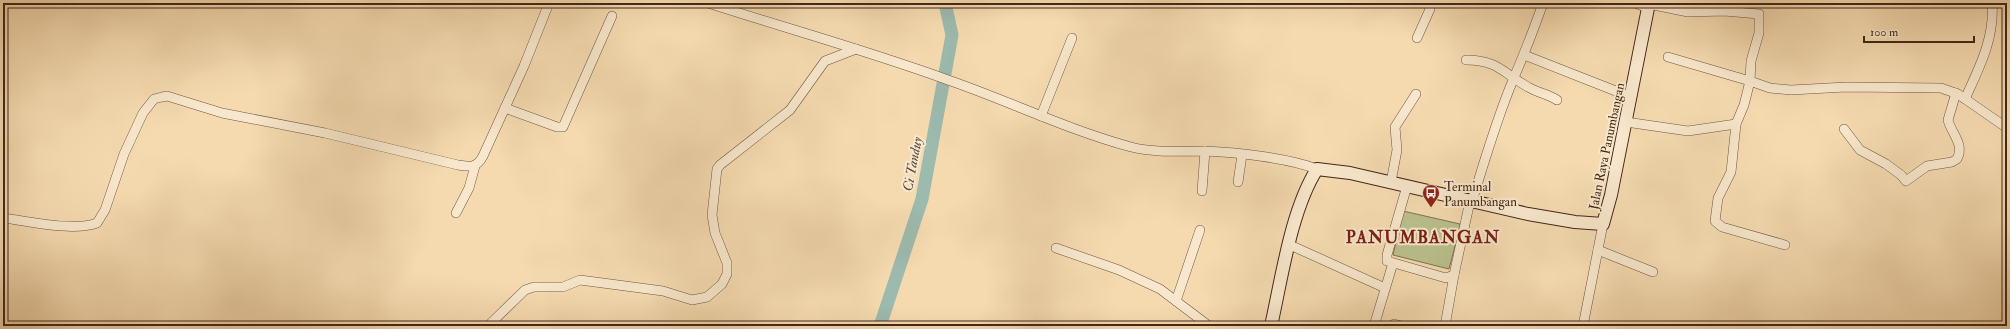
<svg xmlns="http://www.w3.org/2000/svg" width="2010" height="329" viewBox="0 0 2010 329" font-family="'IM FELL Double Pica',serif">
<rect width="100%" height="100%" fill="#f5dab0"/>
<filter id="stains"><feTurbulence type="fractalNoise" baseFrequency=".005" numOctaves="4"/><feColorMatrix values="0 0 0 0 .2 0 0 0 0 .09 0 0 0 0 .02 0 0 0 .5 -.17"/></filter>
<radialGradient id="worn" r=".72"><stop offset=".6" stop-color="#630" stop-opacity="0"/><stop offset="1" stop-color="#630" stop-opacity=".3"/></radialGradient>
<path fill="#bac08d" stroke="#7e7453" d="M1403,211l57,13v3l-11,42 -56,-14z"/>
<g fill="none" stroke-linecap="round" stroke-linejoin="round">
<path stroke="#9cbaae" stroke-width="13" d="M880,326l42,-127 30,-164 -7,-32"/>
<defs>
<g id="minor">
<path d="M708,3c80,26 161,48 240,77 61,21 120,50 183,67 24,6 48,4 73,4 31,1 84,7 113,18"/>
<path d="M1635,3l13,5"/>
<path d="M1649,4l39,8 36,-1 35,3v19l-8,28 -1,20 -82,-24"/>
<path d="M1417,38l13,-29 -1,-4 -3,-2"/>
<path d="M1524,55l107,42"/>
<path d="M1466,60c32,0 37,13 62,27 10,6 20,7 29,13"/>
<path d="M1965,99c14,-31 30,-61 27,-96"/>
<path d="M505,108l52,19h6l49,-111"/>
<path d="M1041,116l31,-78"/>
<path d="M1626,122l62,9 48,-7 8,-19 6,-24 20,7 21,2 55,-3 95,1 17,6 49,34"/>
<path d="M1736,124l-5,48 -13,26 -3,23 7,6 63,18"/>
<path d="M1844,129l16,21 26,14 15,11 5,6 21,-15 25,-4 5,-3c8,-15 -6,-26 -9,-39l8,-27"/>
<path d="M1238,182l4,-27"/>
<path d="M1391,182l6,-32 -2,-23 21,-33"/>
<path d="M1407,186l-20,69v6l59,17 8,-3 16,-74 4,-6c12,-39 23,-77 39,-115 11,-26 21,-51 30,-77"/>
<path d="M1202,191l3,-40"/>
<path d="M456,213l13,-25 6,-22"/>
<path d="M3,218c26,3 69,14 94,5l8,-13 19,-56 19,-41 11,-14 8,-2 5,-1 55,17 103,20 133,32c12,2 19,3 25,-9l41,-90 25,-63"/>
<path d="M1290,245l95,43"/>
<path d="M1056,248l63,22 41,19 49,37"/>
<path d="M1598,250l55,22"/>
<path d="M1176,301l24,-71"/>
<path d="M1394,324l8,2"/>
<path d="M488,326l37,-36 9,-3h29l17,-7 83,11 29,9 15,-3 15,-13 5,-10v-11l-12,-30 -3,-18 5,-46 3,-4 70,-55 35,-49 31,-12"/>
<path d="M1374,326l19,-63"/>
<path d="M1445,326l9,-51"/>
<path d="M1583,326l20,-102"/>
</g>
<path id="secondary" d="M1271,326c11,-49 20,-116 46,-157l33,4 178,41 47,8 28,2 8,-29 38,-192"/>
</defs>
<use href="#minor" stroke="#70543f" stroke-width="10"/>
<use href="#secondary" stroke="#432719" stroke-width="14"/>
<use href="#minor" stroke="#f8e7cc" stroke-width="9"/>
<use href="#secondary" stroke="#f8e7cc" stroke-width="12"/>
</g>
<defs>
<symbol id="bus-pin" viewBox="-11 -11 22 30"><path d="M0 17L-7.5 6A9.5 9.5 0 1 1 7.5 6Z" fill="#8f2418" stroke="#f8e7cc"/><path d="M-5-6H5V4H4V6H2V4H-2V6H-4V4H-5ZM-3.5-4V0h7V-4ZM-3.5 1.2v1.5H-2V1.2ZM2 1.2v1.5H3.5V1.2Z" fill="#fff"/></symbol>
</defs>
<g fill-rule="evenodd">
<use href="#bus-pin" x="1421" y="183" width="20" height="27"/>
</g>
<g text-anchor="middle" stroke-width="4" stroke-linejoin="round" paint-order="stroke">
<g font-size="13" fill="#432719" stroke="#f8e7cc">
<text transform="translate(1606 146) rotate(-78)" y="5">Jalan Raya Panumbangan</text>
</g>
<g font-size="13" fill="#432719" stroke="#f8e7cc" text-anchor="start">
<text x="1444" y="191">Terminal<tspan x="1444" dy="15">Panumbangan</tspan></text>
</g>
<g font-size="14" font-style="italic" fill="#594c3e" stroke="#f8e7cc">
<text transform="translate(912 164) rotate(-79)" y="5">Ci Tanduy</text>
</g>
<g font-size="17" font-weight="bold" letter-spacing="1" fill="#7a1f14" stroke="#f8e7cc">
<text x="1423" y="243">PANUMBANGAN</text>
</g>
</g>
<rect width="2010" height="329" fill="none" stroke="#f5dab0" stroke-width="16"/>
<rect x="4" y="4" width="2002" height="321" fill="none" stroke="#432719" stroke-width="2"/>
<rect x="8" y="8" width="1994" height="313" fill="none" stroke="#432719"/>
<path d="M1864 36v6h110v-6" fill="none" stroke="#432719" stroke-width="2"/>
<text x="1870" y="36" font-size="12" fill="#432719" stroke="#f8e7cc" stroke-width="3" paint-order="stroke">100 m</text>
<rect width="100%" height="100%" filter="url(#stains)"/>
<rect width="100%" height="100%" fill="url(#worn)"/>
</svg>
